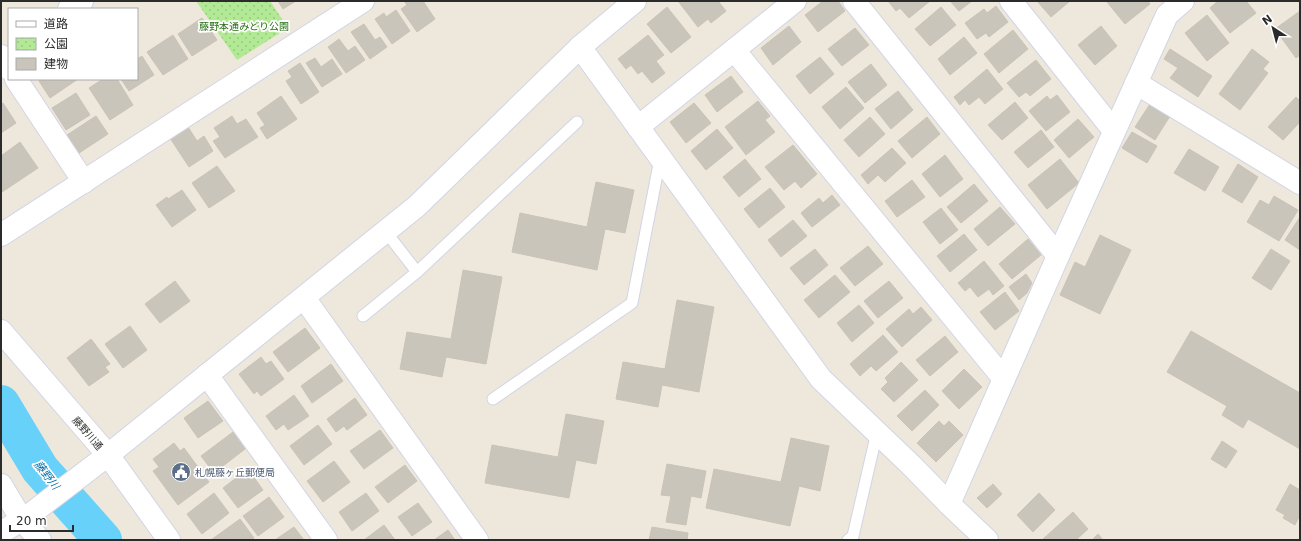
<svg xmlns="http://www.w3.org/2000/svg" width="1301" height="541" viewBox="0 0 1301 541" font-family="'DejaVu Sans','Noto Sans JP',sans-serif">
<defs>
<pattern id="park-dots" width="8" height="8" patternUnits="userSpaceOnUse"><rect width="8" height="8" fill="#b1e994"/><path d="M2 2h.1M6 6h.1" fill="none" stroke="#98c880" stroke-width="1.8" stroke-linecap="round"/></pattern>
</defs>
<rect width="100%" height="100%" fill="#eee7dc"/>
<path fill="url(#park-dots)" d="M196,1h74l18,27 -51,32z"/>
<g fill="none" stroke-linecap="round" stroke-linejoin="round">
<path stroke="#67d1f9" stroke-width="38" d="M1,404l39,65 63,71"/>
</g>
<g fill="#c9c5bb" stroke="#cac3b6">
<path d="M278,1h18l-13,8z"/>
<path d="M404,1h19l12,18 -18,13 -16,-23 6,-4z"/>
<path d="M678,1h40l8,10 -15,12 -3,-4 -10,8z"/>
<path d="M823,1h15l7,10 -27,21 -13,-17z"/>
<path d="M888,1h42l-21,17 -9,-10 -4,3z"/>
<path d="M950,1h22l-13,10z"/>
<path d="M1037,1h33l-19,16z"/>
<path d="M1108,1h40l2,3 -25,20 -18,-22z"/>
<path d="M1218,1h28l10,12 -26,20 -20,-25z"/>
<path d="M996,6l12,16 -19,15 -3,-4 -9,6 -12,-16 19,-14 3,4z"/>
<path d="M667,7l24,30 -20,16 -24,-29z"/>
<path d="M941,7l15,18 -26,21 -15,-17z"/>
<path d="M396,10l14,21 -18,13 -17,-25 9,-6 2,4z"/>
<path d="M1300,11v44l-4,3 -21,-29z"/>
<path d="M1207,15l22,28 -22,18 -22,-28z"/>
<path d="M202,18l15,22 -25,16 -14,-22z"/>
<path d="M364,24l11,16 5,-3 7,10 -17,12 -19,-27z"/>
<path d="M789,26l12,16 -28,23 -12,-17z"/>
<path d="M1101,26l16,20 -22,19 -17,-20z"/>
<path d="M855,28l14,17 -27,21 -14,-17z"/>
<path d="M1013,30l15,19 -29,24 -15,-19z"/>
<path d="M173,35l15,24 -25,16 -16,-23z"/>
<path d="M648,35l16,20 -8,6 9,12 -13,10 -10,-12 -4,3 -7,-9 -5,4 -8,-10z"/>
<path d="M964,37l13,16 -27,22 -12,-16z"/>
<path d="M339,39l9,12 7,-5 10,14 -19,13 -18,-26z"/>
<path d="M1170,49l42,27 -14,21 -28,-19 8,-10 -14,-9z"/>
<path d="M1252,49l17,13 -6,7 5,4 -28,37 -21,-16z"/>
<path d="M142,56l12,19 -25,16 -8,-12h16v-20z"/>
<path d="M820,57l14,17 -24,20 -14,-18z"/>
<path d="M315,58l6,9 11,-8 10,15 -20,13 -16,-24z"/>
<path d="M1036,60l15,19 -21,17 -4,-4 -7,5 -12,-14z"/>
<path d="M300,63l19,29 -18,12 -15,-23 6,-4 -4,-6z"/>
<path d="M871,64l16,21 -22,18 -17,-21z"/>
<path d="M987,69l16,20 -18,15 -6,-7 -10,8 -4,-5 -5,5 -6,-8z"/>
<path d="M731,76l12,16 -26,20 -12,-17z"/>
<path d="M42,79h36l-28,19 -11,-17z"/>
<path d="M103,79h14l16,26 -23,15 -21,-32z"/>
<path d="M846,87l18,21 -24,21 -18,-22z"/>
<path d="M898,91l15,19 -22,19 -16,-20z"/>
<path d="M76,93l14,22 -24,15 -14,-22z"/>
<path d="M1057,95l13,17 -24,19 -17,-20 18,-15 3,4z"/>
<path d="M281,96l16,23 -30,20 -7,-11 5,-3 -8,-12z"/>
<path d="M1296,97l4,4v21l-17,18 -15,-13z"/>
<path d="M758,101l12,15 -5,4 10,12 -29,23 -21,-28z"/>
<path d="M1015,102l13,16 -26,22 -14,-15z"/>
<path d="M3,103l13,20 -15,10v-29z"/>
<path d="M694,103l17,20 -25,20 -16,-21z"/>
<path d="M1150,104l20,12 -15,24 -20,-13z"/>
<path d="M96,116l12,18 -29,19 -12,-18z"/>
<path d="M232,116l5,8 9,-5 12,18 -33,21 -12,-17 7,-4 -6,-9z"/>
<path d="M870,117l15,17 -26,23 -15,-17z"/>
<path d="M927,117l13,17 -28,24 -14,-17z"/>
<path d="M1078,119l16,18 -25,21 -15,-18z"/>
<path d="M188,127l9,14 7,-5 9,15 -24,16 -19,-29z"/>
<path d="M717,129l16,19 -27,22 -15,-19z"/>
<path d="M1041,130l13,17 -26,21 -14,-16z"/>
<path d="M1132,132l25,14 -10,17 -25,-15z"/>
<path d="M20,142l18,26 -36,24 -1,-36z"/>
<path d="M793,145l24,29 -16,14 -6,-7 -11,9 -19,-23z"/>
<path d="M892,148l14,15 -21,19 -7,-7 -10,9 -7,-9z"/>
<path d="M1189,149l30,18 -14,24 -31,-18z"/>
<path d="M945,155l18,24 -23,18 -18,-23z"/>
<path d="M745,159l16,20 -22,18 -16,-20z"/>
<path d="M1060,159l19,24 -32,26 -19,-24z"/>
<path d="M1238,164l20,13 -16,26 -20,-12z"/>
<path d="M217,166l18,25 -26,17 -17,-25z"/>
<path d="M912,180l13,17 -28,20 -12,-16z"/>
<path d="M596,182l38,8 -9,43 -20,-4 -8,41 -85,-18 8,-39 67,14z"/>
<path d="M974,184l14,17 -27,22 -14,-16z"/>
<path d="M770,188l15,19 -26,21 -15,-19z"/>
<path d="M182,190l14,20 -24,17 -16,-22 11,-8 1,2z"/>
<path d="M832,195l8,10 -28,22 -11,-14 18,-15 4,5z"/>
<path d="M1274,196l24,14 -19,31 -32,-19 13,-22 9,5z"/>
<path d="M1000,207l15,17 -27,22 -14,-17z"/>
<path d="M941,208l17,22 -18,14 -17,-22z"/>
<path d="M1300,217v33l-15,-10z"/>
<path d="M793,220l14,16 -26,21 -13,-17z"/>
<path d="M964,234l13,16 -27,22 -13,-16z"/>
<path d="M1100,235l31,15 -31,64 -40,-19 15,-33 10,5z"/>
<path d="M1028,239l13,16 -29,24 -13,-15z"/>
<path d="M868,246l15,18 -28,22 -15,-18z"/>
<path d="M815,249l13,16 -24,20 -14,-17z"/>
<path d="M1271,249l19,12 -19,29 -19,-12z"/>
<path d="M984,261l20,25 -11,9 -4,-6 -11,8 -8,-10 -5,4 -7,-8z"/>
<path d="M463,270l39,7 -16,87 -40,-7 -4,20 -42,-8 7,-37 44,7z"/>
<path d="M1026,274l6,9 -5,10 -8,7 -10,-13z"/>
<path d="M835,275l15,17 -31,26 -15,-18z"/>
<path d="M175,281l15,20 -30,22 -15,-19z"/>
<path d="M889,281l14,17 -25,20 -14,-17z"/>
<path d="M1005,292l14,19 -24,19 -15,-18z"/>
<path d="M677,300l37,7 -15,85 -37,-7 -4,22 -42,-8 7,-37 42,7z"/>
<path d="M859,305l15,18 -22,19 -15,-19z"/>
<path d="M921,307l11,13 -30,27 -16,-18 23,-20 4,5z"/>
<path d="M130,326l17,24 -24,18 -18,-24z"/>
<path d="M305,328l15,20 -32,24 -15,-20z"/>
<path d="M1191,331l109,62v56l-52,-30 -5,9 -21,-13 5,-9 -60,-34z"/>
<path d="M883,335l15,17 -22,19 -5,-5 -11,10 -10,-12z"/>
<path d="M945,336l13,16 -28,24 -14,-16z"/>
<path d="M91,339l19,25 -5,3 4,5 -20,14 -22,-28z"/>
<path d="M261,357l5,7 5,-3 13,18 -23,17 -4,-5 -3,3 -15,-20z"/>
<path d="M901,362l17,18 -24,22 -13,-13 7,-7 -3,-4z"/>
<path d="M331,364l12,17 -31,22 -11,-17z"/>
<path d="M964,369l18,18 -23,22 -17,-18z"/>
<path d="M925,390l14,15 -27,26 -15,-15z"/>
<path d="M294,395l15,21 -21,14 -4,-6 -8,6 -10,-14z"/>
<path d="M355,398l12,17 -20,15 -3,-4 -8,6 -9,-13z"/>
<path d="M208,401l15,20 -25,17 -14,-20z"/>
<path d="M566,414l38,7 -8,43 -20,-4 -7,38 -84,-15 7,-38 66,12z"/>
<path d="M939,421l5,5 5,-5 14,14 -27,27 -19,-19z"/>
<path d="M318,425l14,19 -28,21 -14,-19z"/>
<path d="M380,430l13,18 -29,21 -14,-18z"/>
<path d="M233,432l12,17 -31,24 -13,-17z"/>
<path d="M791,438l38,8 -9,45 -21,-5 -9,40 -84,-18 8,-39 67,13z"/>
<path d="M1222,441l15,10 -11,17 -15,-9z"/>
<path d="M174,443l6,8 4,-3 25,34 -31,23 -25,-34 6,-4 -6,-8z"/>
<path d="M334,461l16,21 -27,20 -16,-21z"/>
<path d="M667,464l39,7 -5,27 -10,-2 -5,29 -20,-3 5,-26 -10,-1z"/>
<path d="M405,465l12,16 -29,22 -13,-16z"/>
<path d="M248,469l15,21 -25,18 -15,-20z"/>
<path d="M993,484l9,10 -15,14 -10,-10z"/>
<path d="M1290,484l10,6v25l-5,10 -12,-7 2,-3 -9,-5z"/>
<path d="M214,493l15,20 -27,21 -15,-20z"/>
<path d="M366,493l13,18 -27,20 -13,-19z"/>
<path d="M1039,493l16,17 -22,22 -16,-17z"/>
<path d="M269,497l15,20 -26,19 -15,-20z"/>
<path d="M418,503l14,19 -20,14 -14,-19z"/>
<path d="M1073,512l15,17 -12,11h-34z"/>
<path d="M240,519l14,19 -3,2h-40z"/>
<path d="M384,525l11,15h-31z"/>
<path d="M294,527l10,13h-29z"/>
<path d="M652,527l36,6 -1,7h-38z"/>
<path d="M448,530l7,10h-21z"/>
<path d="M1098,534l5,6h-11z"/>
</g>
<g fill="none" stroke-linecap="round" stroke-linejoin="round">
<defs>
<g id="lane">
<path d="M386,232l31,40"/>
<path d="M363,316l54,-44 160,-150"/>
<path d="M493,399l139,-96 28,-144"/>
<path d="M848,540l5,-4 24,-104"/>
</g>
<g id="street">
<path d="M854,1l204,255"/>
<path d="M1011,1l103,130"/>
<path d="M69,9l13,-8"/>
<path d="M580,47l241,332 91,87 37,38 38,36"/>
<path d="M734,50l270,329"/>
<path d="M1,56l8,13"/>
<path d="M16,79l68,103"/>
<path d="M1136,83l164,100"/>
<path d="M638,127l157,-126"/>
<path d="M1,235l362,-234"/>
<path d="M304,298l173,242"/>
<path d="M207,375l119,165"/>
<path d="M949,504l109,-248 109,-241 16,-14"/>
<path d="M1,535l1,-3 30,-19 76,-58 309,-249 163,-159 55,-46"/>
</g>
<g id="secondary">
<path d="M1,331l107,124 61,85"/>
<path d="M1,485l21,35 18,20"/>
</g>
</defs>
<use href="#lane" stroke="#d1d5e5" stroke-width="13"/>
<use href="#street" stroke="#d1d5e5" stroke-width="24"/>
<use href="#secondary" stroke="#d1d5e5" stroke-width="24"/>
<use href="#lane" stroke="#fff" stroke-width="11"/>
<use href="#street" stroke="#fff" stroke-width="22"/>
<use href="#secondary" stroke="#fff" stroke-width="22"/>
</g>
<defs>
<symbol id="civic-disc" viewBox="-11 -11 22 22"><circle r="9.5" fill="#5c6f8a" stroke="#fff"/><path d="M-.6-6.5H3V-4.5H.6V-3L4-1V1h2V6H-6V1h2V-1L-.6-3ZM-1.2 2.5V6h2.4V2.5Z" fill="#fff"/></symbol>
</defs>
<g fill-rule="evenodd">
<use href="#civic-disc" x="170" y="461" width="22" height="22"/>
</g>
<g text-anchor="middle" stroke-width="3.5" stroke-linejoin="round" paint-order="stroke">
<g font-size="10" fill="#266f14" stroke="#fff">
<text x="244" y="30">藤野本通みどり公園</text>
</g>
<g font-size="10" fill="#2b2b2b" stroke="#fff">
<text transform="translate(88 433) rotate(49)" y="4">藤野川通</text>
</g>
<g font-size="10" fill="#4e5e75" stroke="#fff" text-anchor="start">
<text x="195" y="476">札幌藤ヶ丘郵便局</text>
</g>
<g font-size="11" font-style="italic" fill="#026ea8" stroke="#fff">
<text transform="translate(47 475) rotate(52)" y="4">藤野川</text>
</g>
</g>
<rect width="1301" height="541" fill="none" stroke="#2b2b2b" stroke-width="4"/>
<rect x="8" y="8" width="130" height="72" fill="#ffffff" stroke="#aaaaaa"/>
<rect x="16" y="21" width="20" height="6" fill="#ffffff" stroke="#aaaaaa"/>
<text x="44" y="28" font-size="12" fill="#2b2b2b">道路</text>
<rect x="16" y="38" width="20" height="12" fill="url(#park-dots)" stroke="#aaaaaa"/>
<text x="44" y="48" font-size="12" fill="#2b2b2b">公園</text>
<rect x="16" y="58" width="20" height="12" fill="#c9c5bb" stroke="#aaaaaa"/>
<text x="44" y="68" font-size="12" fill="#2b2b2b">建物</text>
<g transform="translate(1273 28) rotate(324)" stroke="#ffffff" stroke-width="3" paint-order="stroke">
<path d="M0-3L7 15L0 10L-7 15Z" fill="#2b2b2b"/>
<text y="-6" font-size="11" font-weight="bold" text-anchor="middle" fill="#2b2b2b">N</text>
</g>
<path d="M10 525v6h63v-6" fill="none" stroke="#2b2b2b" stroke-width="2"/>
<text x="16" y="525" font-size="12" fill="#2b2b2b" stroke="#ffffff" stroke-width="3" paint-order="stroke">20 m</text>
</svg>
